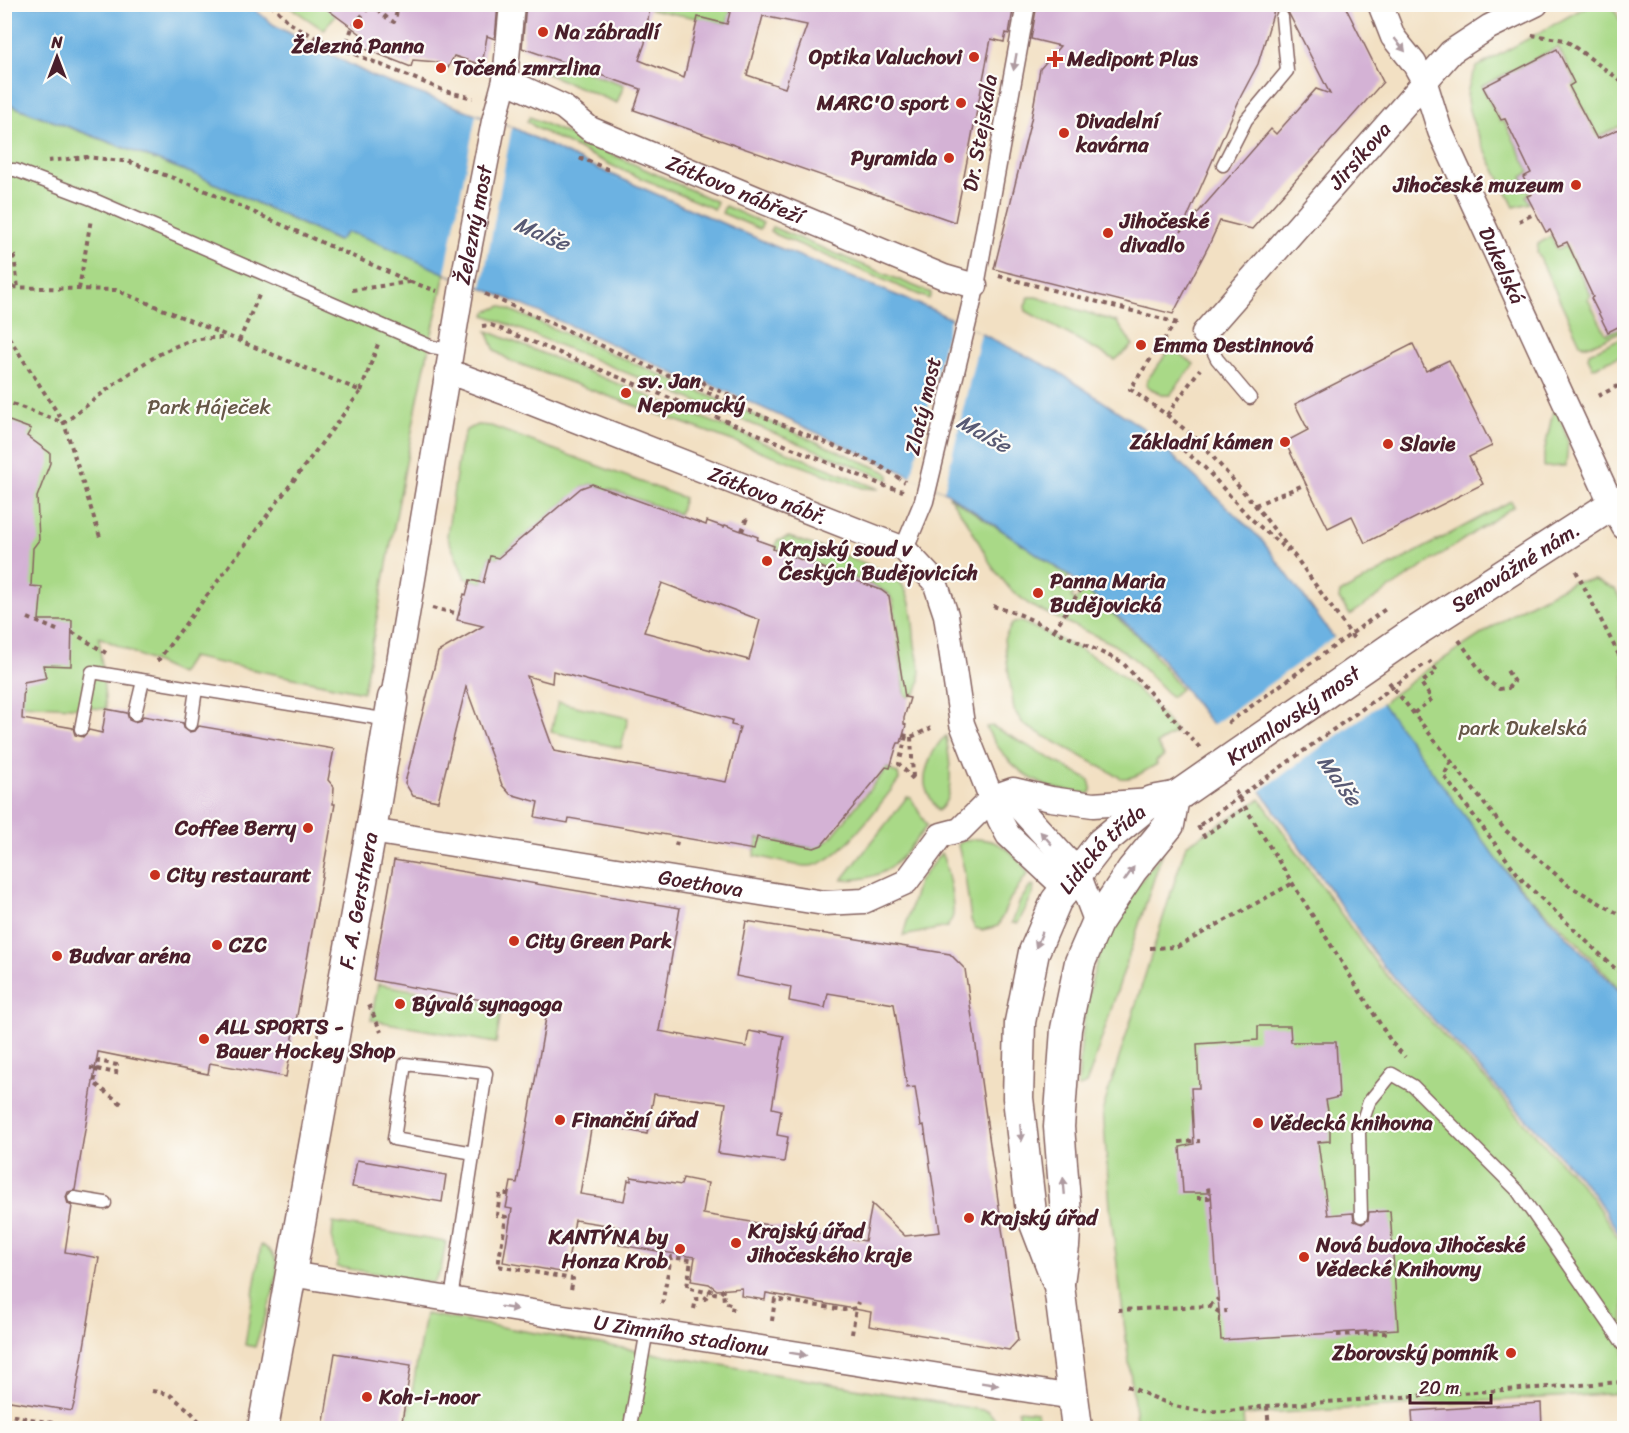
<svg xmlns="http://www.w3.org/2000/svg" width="1629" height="1433" viewBox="0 0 1629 1433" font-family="Sriracha,sans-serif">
<rect width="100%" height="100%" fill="#fdfcf7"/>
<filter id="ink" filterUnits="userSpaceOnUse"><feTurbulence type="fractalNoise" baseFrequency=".0167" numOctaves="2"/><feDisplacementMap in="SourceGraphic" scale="12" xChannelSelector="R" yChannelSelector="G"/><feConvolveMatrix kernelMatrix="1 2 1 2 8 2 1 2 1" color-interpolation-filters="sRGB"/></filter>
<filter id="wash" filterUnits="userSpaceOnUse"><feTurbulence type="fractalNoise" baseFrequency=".008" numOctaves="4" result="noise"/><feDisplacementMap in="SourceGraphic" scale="24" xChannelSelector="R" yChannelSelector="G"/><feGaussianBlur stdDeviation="1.35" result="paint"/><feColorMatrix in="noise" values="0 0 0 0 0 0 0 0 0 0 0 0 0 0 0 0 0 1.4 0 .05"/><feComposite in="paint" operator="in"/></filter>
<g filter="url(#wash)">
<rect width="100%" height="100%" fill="#f2e0c3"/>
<g fill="#a9d987" stroke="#7a7c59" stroke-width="1.5">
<path d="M287,5h56l-19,25z"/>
<path d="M650,5h82l-5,19 -78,-15z"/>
<path d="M1589,5h23l12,23v106l-4,-8 -22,11 -26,-51 4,-3 -18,-36 -76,39 18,36 4,-1 26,51 -8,5 8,16 -4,3 4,7 -16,4c-12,-26 -46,-82 -47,-109 0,-11 5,-22 10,-31z"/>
<path d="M551,59l73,26 -7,18 -72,-30z"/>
<path d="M4,103l195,73 138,65 10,-9 17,5 81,36 -27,126 -55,293 -172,-35 -11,17 -81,-37 7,72 -101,-6z"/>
<path d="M530,117l187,85 -3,7 -99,-42 -77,-38 -11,-8z"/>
<path d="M725,206l38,17 -3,6 -38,-16z"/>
<path d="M772,227l159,66 -2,6 -159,-67z"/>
<path d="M1551,236l6,13 9,-3 25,49 -3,4 18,35 15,-6 1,3 -31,14h-8l-3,-2 -43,-91 1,-8z"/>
<path d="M1029,297h7l81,25 16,23 -18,15 -89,-49 -1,-5z"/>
<path d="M501,306l383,165 5,4v5l-404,-165 1,-3z"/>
<path d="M487,331l392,158 -16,-1 -352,-127 -16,-10z"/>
<path d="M1623,337l1,17 -31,14 -5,-10 1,-5z"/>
<path d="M1172,349l22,15 -24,31h-9l-14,-9v-6l21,-28z"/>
<path d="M1555,402l13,40 -2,24 -22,1v-14z"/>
<path d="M478,425l13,1 193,72 -5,16 -70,-25 -3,2c-11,-11 -24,-8 -31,6l-3,-1 -74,62 -8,-2 -7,27 -18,-5 -18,-42 13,-88 6,-18z"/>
<path d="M949,496l72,47 48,34 -9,11 3,2 5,-7 9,7 -6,7 5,3 9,-11 60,54 36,46 -10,8 -38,-39 -22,-15 -80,-37 -21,-17 -17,-21 -25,-45z"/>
<path d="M1511,501l3,5 -164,109 -11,-16 1,-6z"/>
<path d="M789,537c24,9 101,30 114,49 10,15 10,41 12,59 3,16 10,34 0,49l-7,3 -3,-3 -12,-92 -4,-8 -12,-7 -102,-39 2,-7z"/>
<path d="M1594,580l21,9 9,18v387l-50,-55 -44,-42 -31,-34 -118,-159 47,-35 92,-60 53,-27z"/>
<path d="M1020,621c33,16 70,30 98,52 22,17 41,38 58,59l-19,12 7,12 -8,5 1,3c-11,6 -23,16 -36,14l-97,-53 -10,-15 -10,-71 8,-15z"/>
<path d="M558,702l70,16 -7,30 -70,-16z"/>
<path d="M992,726l97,54 3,11 -3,3c-13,-3 -29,-3 -42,-8 -27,-10 -49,-34 -61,-59z"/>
<path d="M946,736c3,19 11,61 -8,75 -4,-7 -9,-14 -12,-22 -5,-15 8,-44 20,-53z"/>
<path d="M887,768l11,6 1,6c-19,23 -60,85 -90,86 -13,1 -40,-8 -55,-10l4,-18 55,10 16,-8z"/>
<path d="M907,797l4,1 16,28c-29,35 -36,54 -85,54z"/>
<path d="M1260,799l118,167 113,119 99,110 34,51v147l-381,22 1,13h-107l-27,-221 -7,-98 83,-264z"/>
<path d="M975,839c25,0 39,13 53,34l-18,26 -12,27 -16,4 -7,-2 -4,-8 -7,-51 -6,-24 6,-5z"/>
<path d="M1163,851l-72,220 -5,13 -8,4c3,-55 8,-111 33,-161 13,-26 35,-52 52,-76z"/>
<path d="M941,853c6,11 13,48 12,61 0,5 -4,9 -6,13l-44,9 15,-54z"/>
<path d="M1034,886l-1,8 -15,29h-6l8,-22 10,-14z"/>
<path d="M378,984l124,22 -6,37 -125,-23z"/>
<path d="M333,1223l113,19 -5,27 -8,14 -96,-16 1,-7 -6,-19z"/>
<path d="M261,1245c9,4 16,12 16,22 1,20 -16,60 -22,80l-10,-2z"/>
<path d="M425,1314l563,97 15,17h-597z"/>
<path d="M1018,1410l19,2 2,16h-20z"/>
</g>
<path fill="#6cb2e2" stroke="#5b6886" stroke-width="1.5" d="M5,5h244l25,20 100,52 138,50 69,34 191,84 161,65 124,61 86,57 118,111 249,338 114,119v245l-31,-48 -58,-65 -152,-162 -138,-198 -88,-115 -27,-26 -59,-50 -127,-86 -238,-109 -3,-1 -2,5c-85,-40 -169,-79 -257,-113 -32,-13 -63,-32 -97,-41l-9,9 -139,-65 -194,-73z"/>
<g fill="#f2e0c3">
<path d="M476,115l36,12 -30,160 -37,-14z"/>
<path d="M950,319l31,14 -37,158 -33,-14z"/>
<path d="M1336,636l49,65 -126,91 -49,-65z"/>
</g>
<g id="blocks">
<g fill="#d4b2d5" fill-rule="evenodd">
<path d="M320,4h178l-3,35 -8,-3 -5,29 -28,-9 -6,12 -11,-6 -24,-2 -2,7 -53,-21 4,-11z"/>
<path d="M526,4h124l-5,39 -6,17 45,18 14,-61 29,7 5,-20h282l-5,30 -3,-1 -2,9 -13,-3 -36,183 -321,-112 7,-21 -119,-41zM763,16l44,9 -22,63 -38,-13z"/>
<path d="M1037,4h239l-18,60 -17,32 -60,136 90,-103 5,5 40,-45 14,5 -46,-90h60l39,78 -131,147 -32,-8 -11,24 -36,69 -179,-45 37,-149 9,-51 20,-23 -29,-7z"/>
<path d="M1557,49l17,34 -5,3 28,53 22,-10 5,11v184l-16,8 -17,-34 2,-1 -26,-55 -9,4 -8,-16 -4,2 -19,-36 5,-2 -9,-17 8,-4 -26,-54 -4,1 -18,-33z"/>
<path d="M1413,344l13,27 23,-11 43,86 -23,11 14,27 -118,59 -13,-27 -24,12 -43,-86 23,-12 -13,-26z"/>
<path d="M4,419l27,10 -4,7 23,17v10l-13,34 2,43 -6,8 -2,38 11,1 -3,33h33l-1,46 -28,-1 3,13 -22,4 -2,37 51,9 2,7 8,2 6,-7 13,3 4,-24 21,4 2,7 5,2 7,-2 2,-4 40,7 1,5 5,4 6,-1 4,-5 135,23 -6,31 6,7 -1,17h2l-49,273 -76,-14 -2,11 -110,-22 -23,138 -7,2 -2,5 2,7 4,2 -7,46 34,6 -24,142 -3,11 -68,-11z"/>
<path d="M592,484l114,41 1,-4 17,6 1,-2 33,12 -1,3 17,6 -1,3 108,41 8,6 16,101 5,1 -6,20v6l2,1 -5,18h-3l-2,5 -6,20 -4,-1 -64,78 -8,3 -57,-11 -3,13 -185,-32 -1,5 -33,-6 3,-15 -28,-8 -8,-9 -36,-98 -28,114 -25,-5 -8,-13 33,-131 45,-26 -26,-6 7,-26 2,1 4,-15 13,3 7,-27 8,2 83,-70zM662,583l98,37 -11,40 -105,-28zM553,671l179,49 -1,5 9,2 -14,55 -172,-31 -27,-75 25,7z"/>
<path d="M394,860l286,48 -21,123 87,16 3,-16 11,2v-2l24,5 -12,72 9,2 -4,25 11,2 -4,25 -66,-9 8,-50 -72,-9 -7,40 -55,-11 -12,71 44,7 4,-21 3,1v-4l50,8 2,-7 25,5 -5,31 162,27 7,-37 33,32 35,-4 -16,-107 -3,1 -6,-39 -8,1 -13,-84 -66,-11 -3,15 -36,-7 2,-14 -55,-11 10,-55 204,33 15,15 53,371 -9,10 -140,-24 2,-14 -105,-19 -1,7 -24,-4 1,-8 -25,2 -8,-6 -18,-3 4,-24 -76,-12 1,-4 -2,-1 1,-13 -44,-7 -9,53 -63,-11 9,-53 -6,-1 5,-26 6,1 30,-171 -174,-32z"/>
<path d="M1258,1026h32l1,16h45l3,55 -13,3 4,21v20l-12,1 10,73 25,-2 1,8 8,3 6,-4 1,-8 21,-1 8,118 -177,11 -10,-147h-28l-3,-46 14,-3 -3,-56h8l-2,-44 61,-4z"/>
<path d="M357,1160l89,15 -4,27 -90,-15z"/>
<path d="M335,1353l76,12 -10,63h-78z"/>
<path d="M1541,1403l1,25h-129l-1,-17z"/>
</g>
</g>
</g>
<g filter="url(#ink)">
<use href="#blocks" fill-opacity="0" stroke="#856360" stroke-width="1.5"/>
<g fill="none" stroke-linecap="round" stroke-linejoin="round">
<defs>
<g id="service">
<path d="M1223,165l23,-45 41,-49 -5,-54"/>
<path d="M4,170h11l79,30 338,147 19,3"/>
<path d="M1204,333l13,26 33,39"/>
<path d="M135,714l8,-33"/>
<path d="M191,724l5,-35"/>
<path d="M81,729l11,-57 297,48"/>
<path d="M74,1198l31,5"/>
<path d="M1361,1216l-2,-84 10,-30 23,-28 21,12 104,104 107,155"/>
<path d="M451,1299l35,-226 -81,-9 -11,75 80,14"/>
<path d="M630,1426l17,-96"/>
</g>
<path id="pedestrian" d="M904,549l20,-48 49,-204 53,-293"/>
<g id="minor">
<path id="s1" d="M1380,4l13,33 21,26 11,20 15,48 172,374 12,22"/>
<path id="s2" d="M505,80l58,27 27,22 354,148 31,9"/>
<path id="s3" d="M1204,333l247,-281 38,-25 47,-23"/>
<path id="s4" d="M447,371l65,24 392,154 31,33 11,33 16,109 38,96 8,15 57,53"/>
<path id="s5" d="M393,698l70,-418 31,-159 11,-41 7,-76"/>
<path d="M993,797l23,7 61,67 20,52"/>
<path id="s6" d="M371,831l453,72 40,-2 42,-19 35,-47 19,-5 33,-33 20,-7 38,9 42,6 59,-4"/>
<path id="s7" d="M290,1274l783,123"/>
</g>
<g id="tertiary">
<path id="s8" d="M1407,637l205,-132 12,-6"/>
<path d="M1059,1283l5,-37 2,-33 -7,-86 7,-98 14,-67 17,-39 35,-53 37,-45 5,-28"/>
<path id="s9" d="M263,1428l108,-597 22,-133"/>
<path id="s10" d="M1077,1428l-18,-142 -28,-73 -13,-115 2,-76 14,-70 22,-51 45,-58 51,-42 22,-4 6,-3"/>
</g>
</defs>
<use href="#service" stroke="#856360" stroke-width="15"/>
<use href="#pedestrian" stroke="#856360" stroke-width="21"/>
<use href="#minor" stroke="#856360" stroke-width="27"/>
<use href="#tertiary" stroke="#856360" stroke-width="33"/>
<g stroke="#856360" stroke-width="4" stroke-dasharray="4.5 4.5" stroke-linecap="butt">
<path d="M271,4l20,20 27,15 127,52 28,7"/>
<path d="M370,4c9,5 17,16 24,18l4,-14 -11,-2v-2"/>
<path d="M1624,4v1"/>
<path d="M1532,35l33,5 59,43"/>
<path d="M344,50l8,-22 16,-20v-4"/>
<path d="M48,161l39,-4 43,5 62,23 219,97 26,9"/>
<path d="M581,161l1,-3 25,11h4"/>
<path d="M1519,221l17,-8"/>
<path d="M14,255l4,33"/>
<path d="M999,276l179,47"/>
<path d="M4,287l112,3 245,101 -205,272"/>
<path d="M79,289l12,-70"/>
<path d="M352,290l58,-8"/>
<path d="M485,294l253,112 139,58 28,18"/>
<path d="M1176,322l-46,67 37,26 32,26 56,64 42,54 57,80"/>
<path d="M482,326l9,-1 394,161 18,5"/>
<path d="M4,330l60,93 36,114"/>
<path d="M239,341l21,-48"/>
<path d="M703,381l2,4 31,13 2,7"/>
<path d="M361,391l17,-47"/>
<path d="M1598,396l26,-13"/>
<path d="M4,401l60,22c35,-26 92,-77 135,-84 9,-1 18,-1 28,-1"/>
<path d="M1167,415l33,-46"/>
<path d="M1169,438l36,30 44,49 39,34"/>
<path d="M1255,505l51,-21"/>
<path d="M742,531l6,-16"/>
<path d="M1576,571l48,94"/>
<path d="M993,606l28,9 101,47 78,86"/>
<path d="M432,608l28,6"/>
<path d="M28,618l31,13"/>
<path d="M1054,630l27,-41 -7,-7"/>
<path d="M72,632l34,21"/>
<path d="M1459,640l28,40 12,9 9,-1 6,-6 -9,-15"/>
<path d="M1389,682l116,148 63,55 56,32"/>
<path d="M1414,713l18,-14 -11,-16 16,-12 -8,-10"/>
<path d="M903,735l8,2 20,-9"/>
<path d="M906,736l-7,28 14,15"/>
<path d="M911,737l2,41"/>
<path d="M1451,761l-7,15 79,105 101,96"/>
<path d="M1235,791l157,252 13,14"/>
<path d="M1198,826l6,10 42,-29"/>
<path d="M676,846l2,-10"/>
<path d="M1150,948l27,-1 116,-64"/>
<path d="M369,1005l12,27"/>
<path d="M97,1069l19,4 1,-8 -19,-4 -4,22 29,22"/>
<path d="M1179,1142l21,-1"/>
<path d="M509,1194h-9l-3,21 9,2 -8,49 75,13 -2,11"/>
<path d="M1197,1198h12l-1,-12"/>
<path d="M662,1304l9,-47 20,3 -4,27 22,6"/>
<path d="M1209,1306l9,-7"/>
<path d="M694,1309l2,-10h9l7,-11 2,5 6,1 3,-4 1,12 9,3 -2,10"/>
<path d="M1118,1310l91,-4 10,6 8,-1"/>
<path d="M772,1321l3,-22 69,11 12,-2 2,-6"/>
<path d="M852,1334l4,-26"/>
<path d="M1337,1335l48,-2v-3"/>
<path d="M1127,1386c18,7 42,20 61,23 25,5 54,1 79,-3l357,-24"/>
<path d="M152,1391l17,3 21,17 15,17"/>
<path d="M1267,1406l2,22"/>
<path d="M4,1414l75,14"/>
</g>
<use href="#service" stroke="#fff" stroke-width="12"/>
<use href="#pedestrian" stroke="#fff" stroke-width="18"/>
<use href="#minor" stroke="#fff" stroke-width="24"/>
<use href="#tertiary" stroke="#fff" stroke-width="30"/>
<defs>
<g id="tertiary-bridge">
<path id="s11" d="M1180,794l227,-157"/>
</g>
</defs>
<use href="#tertiary-bridge" stroke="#856360" stroke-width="33" stroke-linecap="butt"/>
<g stroke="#856360" stroke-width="4" stroke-dasharray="4.5 4.5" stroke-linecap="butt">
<path d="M1228,723l159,-115"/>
<path d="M1200,825l225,-161"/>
<path d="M90,1068l7,1"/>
</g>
<use href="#tertiary-bridge" stroke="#fff" stroke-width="30"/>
</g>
<defs><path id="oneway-solid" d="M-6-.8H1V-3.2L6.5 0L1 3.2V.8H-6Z" transform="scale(1.5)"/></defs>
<g fill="#ae9aa0">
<use href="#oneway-solid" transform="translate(1400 45) rotate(51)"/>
<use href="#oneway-solid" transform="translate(1015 62) rotate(100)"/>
<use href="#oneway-solid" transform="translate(1046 838) rotate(-132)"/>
<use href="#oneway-solid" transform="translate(1129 874) rotate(-55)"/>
<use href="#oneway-solid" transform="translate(1039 940) rotate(113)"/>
<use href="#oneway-solid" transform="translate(1021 1133) rotate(85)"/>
<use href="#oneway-solid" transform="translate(1064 1186) rotate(-95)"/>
<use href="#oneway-solid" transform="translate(509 1308) rotate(9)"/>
<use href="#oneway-solid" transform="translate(798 1354) rotate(9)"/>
<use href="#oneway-solid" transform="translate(990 1384) rotate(9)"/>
</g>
</g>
<g fill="#c8321e" stroke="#fdfcf7" stroke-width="2">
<circle cx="358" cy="24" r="6"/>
<circle cx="543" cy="32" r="6"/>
<circle cx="974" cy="57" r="6"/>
<path d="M1052 50h6v6h6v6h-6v6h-6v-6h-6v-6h6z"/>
<circle cx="441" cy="68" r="6"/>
<circle cx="961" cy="103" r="6"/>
<circle cx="1064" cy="133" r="6"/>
<circle cx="949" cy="158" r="6"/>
<circle cx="1576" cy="185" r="6"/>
<circle cx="1108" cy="233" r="6"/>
<circle cx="1141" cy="345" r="6"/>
<circle cx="626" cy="393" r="6"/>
<circle cx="1285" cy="442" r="6"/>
<circle cx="1388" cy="444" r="6"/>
<circle cx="767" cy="561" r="6"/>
<circle cx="1038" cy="593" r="6"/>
<circle cx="308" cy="828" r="6"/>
<circle cx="155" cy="875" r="6"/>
<circle cx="514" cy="941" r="6"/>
<circle cx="217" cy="945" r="6"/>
<circle cx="57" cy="956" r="6"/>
<circle cx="400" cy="1004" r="6"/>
<circle cx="204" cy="1039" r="6"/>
<circle cx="560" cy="1120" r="6"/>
<circle cx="1258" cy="1123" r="6"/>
<circle cx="969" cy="1218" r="6"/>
<circle cx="736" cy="1243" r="6"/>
<circle cx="680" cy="1249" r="6"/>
<circle cx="1304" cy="1257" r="6"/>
<circle cx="1511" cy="1353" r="6"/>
<circle cx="367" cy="1397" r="6"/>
</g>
<g text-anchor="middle" stroke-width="4.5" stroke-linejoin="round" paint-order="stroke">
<g font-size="21" font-weight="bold" fill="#4a1f2b" stroke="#fdfcf7" text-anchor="start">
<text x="555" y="39">Na zábradlí</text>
<text x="358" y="53" text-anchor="middle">Železná Panna</text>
<text x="962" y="64" text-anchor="end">Optika Valuchovi</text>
<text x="1067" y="66">Medipont Plus</text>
<text x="453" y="75">Točená zmrzlina</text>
<text x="949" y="110" text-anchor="end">MARC'O sport</text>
<text x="1076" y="128">Divadelní<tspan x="1076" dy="24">kavárna</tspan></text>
<text x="937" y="165" text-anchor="end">Pyramida</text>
<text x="1564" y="192" text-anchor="end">Jihočeské muzeum</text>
<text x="1120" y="228">Jihočeské<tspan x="1120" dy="24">divadlo</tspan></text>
<text x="1153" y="352">Emma Destinnová</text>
<text x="638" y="388">sv. Jan<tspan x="638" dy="24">Nepomucký</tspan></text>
<text x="1273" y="449" text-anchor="end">Základní kámen</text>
<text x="1400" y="451">Slavie</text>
<text x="779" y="556">Krajský soud v<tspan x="779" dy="24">Českých Budějovicích</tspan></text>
<text x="1050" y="588">Panna Maria<tspan x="1050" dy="24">Budějovická</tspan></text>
<text x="296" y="835" text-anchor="end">Coffee Berry</text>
<text x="167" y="882">City restaurant</text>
<text x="526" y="948">City Green Park</text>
<text x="229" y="952">CZC</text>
<text x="69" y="963">Budvar aréna</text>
<text x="412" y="1011">Bývalá synagoga</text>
<text x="216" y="1034">ALL SPORTS -<tspan x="216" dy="24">Bauer Hockey Shop</tspan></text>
<text x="572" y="1127">Finanční úřad</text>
<text x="1270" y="1130">Vědecká knihovna</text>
<text x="981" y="1225">Krajský úřad</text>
<text x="748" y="1238">Krajský úřad<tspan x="748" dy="24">Jihočeského kraje</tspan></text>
<text x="668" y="1244" text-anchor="end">KANTÝNA by<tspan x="668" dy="24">Honza Krob</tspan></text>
<text x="1316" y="1252">Nová budova Jihočeské<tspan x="1316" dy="24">Vědecké Knihovny</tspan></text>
<text x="1499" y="1360" text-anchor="end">Zborovský pomník</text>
<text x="379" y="1404">Koh-i-noor</text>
</g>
<g font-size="21" fill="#4a1f2b" stroke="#fdfcf7">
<text transform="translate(980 133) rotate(-80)" y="7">Dr. Stejskala</text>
<text dy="7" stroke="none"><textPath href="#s3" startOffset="236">Jirsíkova</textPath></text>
<text dy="7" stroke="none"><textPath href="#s2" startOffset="256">Zátkovo nábřeží</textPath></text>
<text dy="7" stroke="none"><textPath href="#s5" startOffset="480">Železný most</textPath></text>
<text dy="7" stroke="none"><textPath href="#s1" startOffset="290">Dukelská</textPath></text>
<text transform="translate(923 406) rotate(-77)" y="7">Zlatý most</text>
<text dy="7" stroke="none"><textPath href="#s4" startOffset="344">Zátkovo nábř.</textPath></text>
<text dy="7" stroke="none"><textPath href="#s8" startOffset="129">Senovážné nám.</textPath></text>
<text dy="7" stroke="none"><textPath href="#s11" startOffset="138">Krumlovský most</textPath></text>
<text dy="7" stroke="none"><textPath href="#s10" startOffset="610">Lidická třída</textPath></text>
<text dy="7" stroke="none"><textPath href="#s6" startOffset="334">Goethova</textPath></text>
<text dy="7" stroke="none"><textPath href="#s9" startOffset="536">F. A. Gerstnera</textPath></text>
<text dy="7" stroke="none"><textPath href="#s7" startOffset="396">U Zimního stadionu</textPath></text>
</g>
<g font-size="21" fill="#665747" stroke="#fdfcf7">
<text x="209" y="414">Park Háječek</text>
<text x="1523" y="735">park Dukelská</text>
</g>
<g font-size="22" font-style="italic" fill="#585a74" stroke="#fdfcf7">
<text transform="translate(542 233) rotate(23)" y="8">Malše</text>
<text transform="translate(984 433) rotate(29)" y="8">Malše</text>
<text transform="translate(1340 780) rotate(54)" y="8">Malše</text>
</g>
</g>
<rect width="1629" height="1433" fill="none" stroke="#fdfcf7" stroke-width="24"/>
<g transform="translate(57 57)" stroke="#fdfcf7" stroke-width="4.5" paint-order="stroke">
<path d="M0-4.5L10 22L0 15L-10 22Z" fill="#4a1f2b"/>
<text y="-9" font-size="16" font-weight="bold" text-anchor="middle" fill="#4a1f2b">N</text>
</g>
<path d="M1410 1394v9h81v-9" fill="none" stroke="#4a1f2b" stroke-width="3"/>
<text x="1419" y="1394" font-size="18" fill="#4a1f2b" stroke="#fdfcf7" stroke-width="4.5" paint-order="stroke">20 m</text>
</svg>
